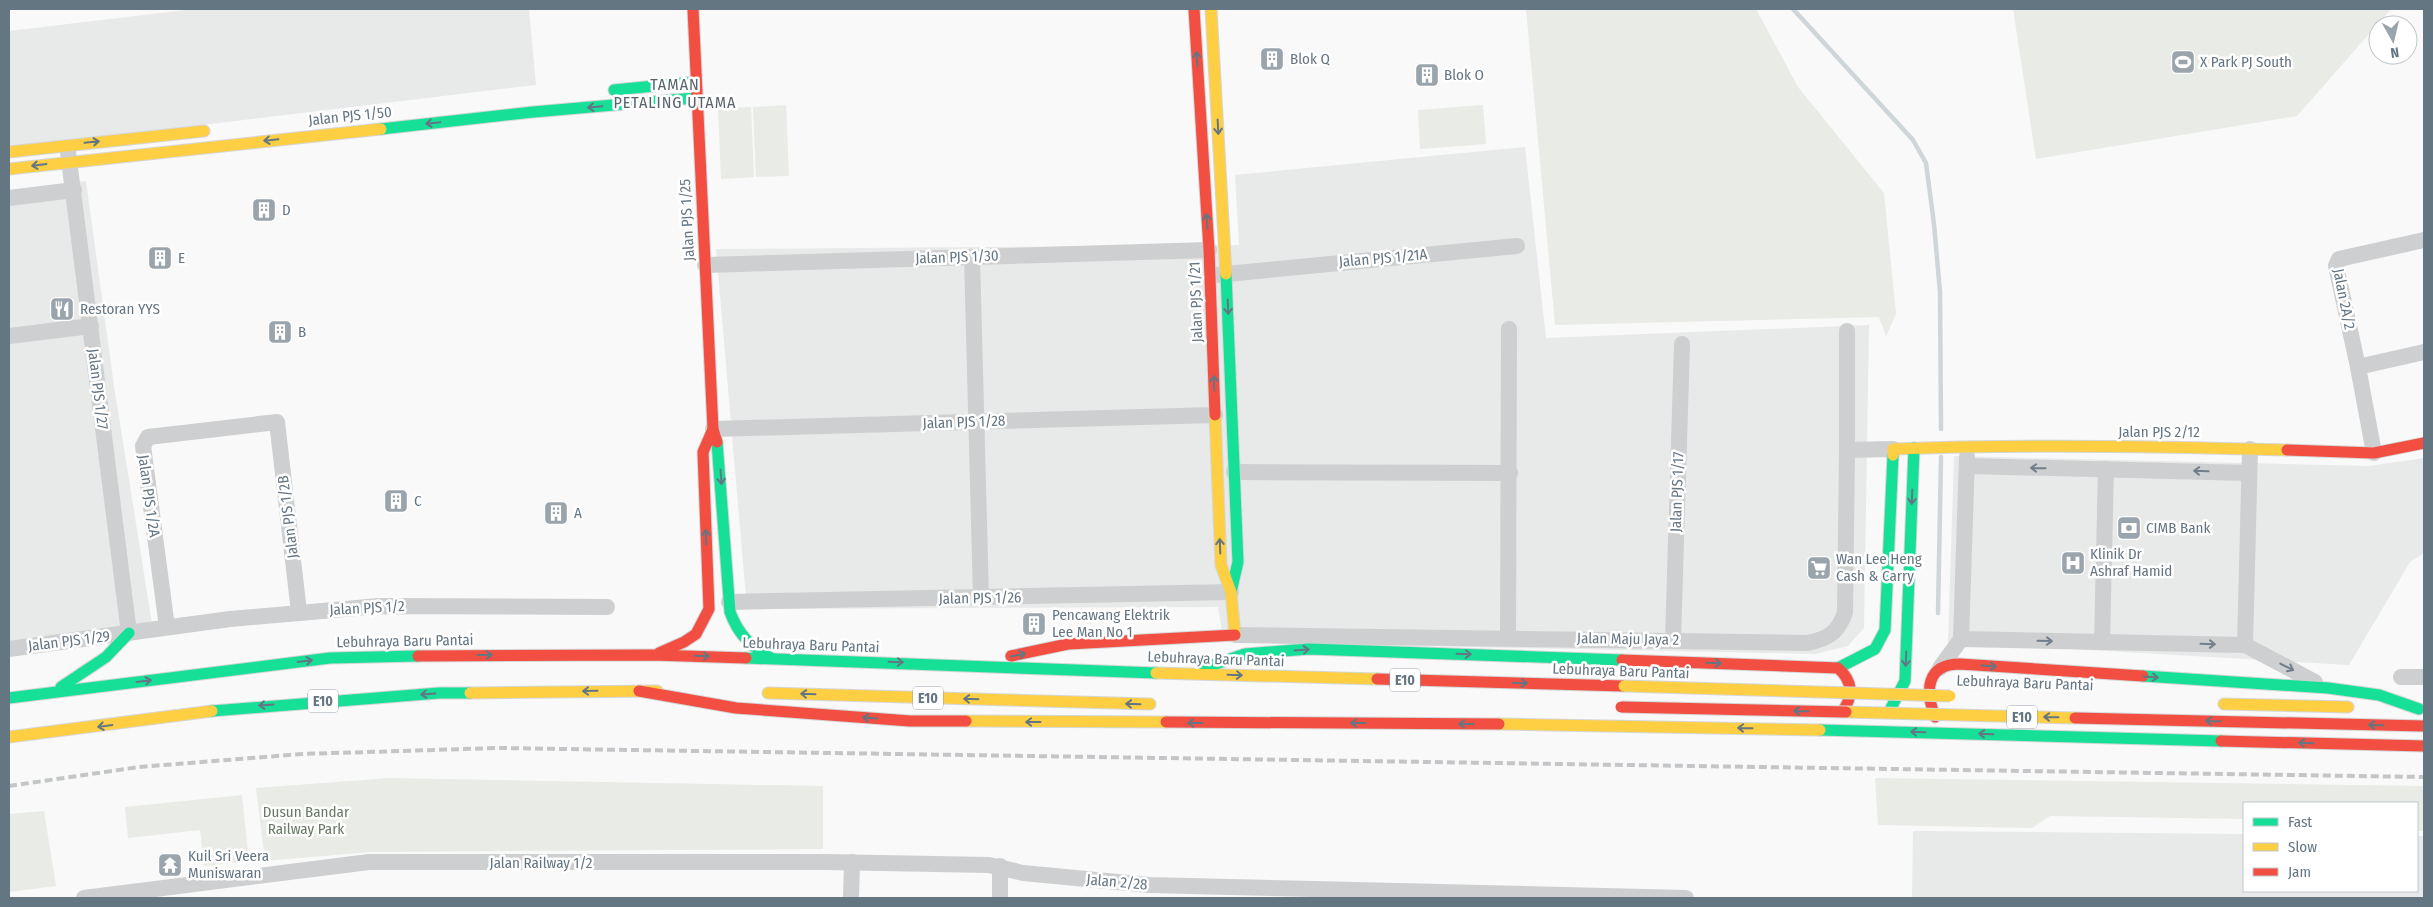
<svg xmlns="http://www.w3.org/2000/svg" width="2433" height="907" viewBox="0 0 2433 907" font-family="'Fira Sans Condensed',sans-serif">
<rect width="100%" height="100%" fill="#f9f9f9"/>
<g fill="#e8e9e9">
<path d="M194,9h335l7,76 -527,63v-117z"/>
<path d="M1525,147l21,191 323,-13 -5,303 -16,18 -33,8 -591,-12 -6,-35 -471,2 -31,-360 523,-4 -4,-70z"/>
<path d="M86,181l28,205 40,250 -145,20v-465z"/>
<path d="M1954,456l415,10 55,-8v95l-14,9 -61,103 -401,-23z"/>
<path d="M1913,831l331,3v57h173v-55h7v62h-512z"/>
</g>
<g fill="#e8ebe6">
<path d="M1526,9h230l42,78 86,106 12,121 -10,22 -7,-19 -324,8z"/>
<path d="M2013,9h378l-94,107 -261,43z"/>
<path d="M786,105l3,71 -33,1 -3,-70z"/>
<path d="M1483,105l3,39 -66,5 -2,-39z"/>
<path d="M751,107l3,70 -33,2 -3,-71z"/>
<path d="M390,778l433,8v63l-453,3 -105,9 -9,-73z"/>
<path d="M1875,778l549,8v45h-7v-28h-173v16l-194,-3 -18,12 -154,-3z"/>
<path d="M242,795l7,66 -45,5 -4,-36 -72,8 -3,-31z"/>
<path d="M44,811l12,75 -47,6v-78z"/>
</g>
<g fill="none" stroke-linecap="round" stroke-linejoin="round">
<g stroke="#ced6d9" stroke-width="4.5">
<path d="M1793,9l120,131 13,23 8,61 6,68 1,137"/>
<path d="M1938,613l3,-156"/>
</g>
<defs>
<g id="fast">
<path d="M614,90l81,-8"/>
<path d="M381,129l152,-17 162,-14"/>
<path d="M1226,274l12,288 -7,30"/>
<path d="M717,442l13,170c8,22 21,35 41,46"/>
<path d="M746,658l410,15"/>
<path d="M1204,668l41,-14 64,-5 313,11"/>
<path d="M1838,668l37,-19 10,-19 8,-175"/>
<path d="M2143,676l185,12 51,7 40,14"/>
<path d="M61,687l45,-30 23,-24"/>
<path d="M9,698l321,-40 88,-2"/>
<path d="M1891,708l14,-27 9,-233"/>
<path d="M212,711l227,-18h31"/>
<path d="M1820,730l401,11"/>
</g>
<g id="slow">
<path d="M1211,9l15,265"/>
<path d="M9,152l195,-21"/>
<path d="M9,169l372,-40"/>
<path d="M1215,415l6,150 10,27 4,43"/>
<path d="M1893,455v-6c131,-5 263,-3 394,1"/>
<path d="M1156,673l221,6"/>
<path d="M470,693l187,-2"/>
<path d="M768,693l382,11"/>
<path d="M2224,704l124,3"/>
<path d="M966,721l200,1"/>
<path d="M1499,724l321,6"/>
<path d="M9,737l203,-26"/>
</g>
<g id="jam">
<path d="M693,9l20,420 4,13"/>
<path d="M1194,9l15,241 6,165"/>
<path d="M2287,450l87,3 50,-10"/>
<path d="M659,653l25,-11 12,-8 13,-25 -6,-157 10,-23"/>
<path d="M418,656l235,-1 93,3"/>
<path d="M1011,656l57,-12 167,-9"/>
<path d="M1622,660l216,8c15,13 16,28 4,44"/>
<path d="M1377,679l247,7"/>
<path d="M639,691l97,17 174,13h56"/>
<path d="M1935,717c-10,-26 -9,-53 25,-53l183,12"/>
<path d="M1166,722l333,2"/>
<path d="M2221,741l203,5"/>
</g>
</defs>
<use href="#fast" stroke="#d5d6d7" stroke-width="13"/>
<use href="#slow" stroke="#d5d6d7" stroke-width="13"/>
<use href="#jam" stroke="#d5d6d7" stroke-width="13"/>
<g stroke="#cecfd0" stroke-width="16">
<path d="M68,152l61,481"/>
<path d="M9,198l65,-8"/>
<path d="M972,257l9,341"/>
<path d="M705,265l504,-15"/>
<path d="M1216,275l301,-29"/>
<path d="M9,336l82,-10"/>
<path d="M2358,367l-22,-101 3,-7 85,-19"/>
<path d="M713,429l502,-14"/>
<path d="M1847,450v-119"/>
<path d="M2374,453l-16,-86 66,-15"/>
<path d="M1967,466l282,7"/>
<path d="M1234,472l276,1"/>
<path d="M729,602l502,-10"/>
<path d="M167,627l-24,-181 5,-9 129,-15 22,190"/>
<path d="M1235,635l572,8c21,-4 32,-11 38,-31l2,-162 46,-1"/>
<path d="M1508,637l1,-308"/>
<path d="M1961,639l284,6 70,37"/>
<path d="M1673,640l9,-296"/>
<path d="M2102,642l4,-173"/>
<path d="M2245,645l5,-196"/>
<path d="M9,649l221,-30 149,-13 228,1"/>
<path d="M1940,668l21,-29 6,-182"/>
<path d="M2401,677h23"/>
<path d="M84,898l285,-36h457l163,3 34,8 126,12 537,13"/>
<path d="M851,898l1,-36"/>
<path d="M1000,898v-32"/>
</g>
<use href="#fast" stroke="#16e098" stroke-width="11"/>
<use href="#slow" stroke="#ffcf43" stroke-width="11"/>
<use href="#jam" stroke="#f24e42" stroke-width="11"/>
<path stroke="#c3c5c6" stroke-width="4" stroke-dasharray="8 4" stroke-linecap="butt" d="M9,786l130,-19 163,-13 197,-6 1925,29"/>
<defs>
<g id="slow-bridge">
<path d="M1624,686l326,10"/>
<path d="M1846,712l229,6"/>
</g>
<g id="jam-bridge">
<path d="M1621,707l225,5"/>
<path d="M2075,718l349,8"/>
</g>
</defs>
<use href="#slow-bridge" stroke="#d5d6d6" stroke-width="13" stroke-linecap="butt"/>
<use href="#jam-bridge" stroke="#d5d6d6" stroke-width="13" stroke-linecap="butt"/>
<use href="#slow-bridge" stroke="#ffcf43" stroke-width="11"/>
<use href="#jam-bridge" stroke="#f24e42" stroke-width="11"/>
</g>
<defs><path id="oneway-shaft" d="M-6 0H5M1.5-3L5.5 0L1.5 3" fill="none" stroke-width="1.6" stroke-linecap="round" stroke-linejoin="round" transform="scale(1.25)"/></defs>
<g stroke="#657683">
<use href="#oneway-shaft" transform="translate(1197 59) rotate(-94)"/>
<use href="#oneway-shaft" transform="translate(595 107) rotate(175)"/>
<use href="#oneway-shaft" transform="translate(433 123) rotate(174)"/>
<use href="#oneway-shaft" transform="translate(1218 127) rotate(87)"/>
<use href="#oneway-shaft" transform="translate(271 140) rotate(174)"/>
<use href="#oneway-shaft" transform="translate(92 142) rotate(-6)"/>
<use href="#oneway-shaft" transform="translate(39 165) rotate(173)"/>
<use href="#oneway-shaft" transform="translate(1207 221) rotate(-94)"/>
<use href="#oneway-shaft" transform="translate(1228 307) rotate(88)"/>
<use href="#oneway-shaft" transform="translate(1214 383) rotate(-92)"/>
<use href="#oneway-shaft" transform="translate(721 477) rotate(86)"/>
<use href="#oneway-shaft" transform="translate(1912 497) rotate(92)"/>
<use href="#oneway-shaft" transform="translate(706 537) rotate(-92)"/>
<use href="#oneway-shaft" transform="translate(1220 546) rotate(-92)"/>
<use href="#oneway-shaft" transform="translate(1302 650) rotate(-4)"/>
<use href="#oneway-shaft" transform="translate(1464 654) rotate(2)"/>
<use href="#oneway-shaft" transform="translate(485 655)"/>
<use href="#oneway-shaft" transform="translate(1018 655) rotate(-12)"/>
<use href="#oneway-shaft" transform="translate(702 656) rotate(2)"/>
<use href="#oneway-shaft" transform="translate(1906 659) rotate(92)"/>
<use href="#oneway-shaft" transform="translate(305 661) rotate(-7)"/>
<use href="#oneway-shaft" transform="translate(896 662) rotate(2)"/>
<use href="#oneway-shaft" transform="translate(1714 663) rotate(2)"/>
<use href="#oneway-shaft" transform="translate(1989 666) rotate(4)"/>
<use href="#oneway-shaft" transform="translate(1235 675) rotate(2)"/>
<use href="#oneway-shaft" transform="translate(2151 677) rotate(4)"/>
<use href="#oneway-shaft" transform="translate(144 681) rotate(-7)"/>
<use href="#oneway-shaft" transform="translate(1520 683) rotate(2)"/>
<use href="#oneway-shaft" transform="translate(590 691) rotate(179)"/>
<use href="#oneway-shaft" transform="translate(428 694) rotate(176)"/>
<use href="#oneway-shaft" transform="translate(808 694) rotate(-178)"/>
<use href="#oneway-shaft" transform="translate(971 699) rotate(-178)"/>
<use href="#oneway-shaft" transform="translate(1133 704) rotate(-178)"/>
<use href="#oneway-shaft" transform="translate(266 705) rotate(176)"/>
<use href="#oneway-shaft" transform="translate(1801 711) rotate(-179)"/>
<use href="#oneway-shaft" transform="translate(2051 717) rotate(-179)"/>
<use href="#oneway-shaft" transform="translate(870 718) rotate(-176)"/>
<use href="#oneway-shaft" transform="translate(2213 721) rotate(-179)"/>
<use href="#oneway-shaft" transform="translate(1033 722) rotate(-180)"/>
<use href="#oneway-shaft" transform="translate(1195 723) rotate(-180)"/>
<use href="#oneway-shaft" transform="translate(1358 723) rotate(-180)"/>
<use href="#oneway-shaft" transform="translate(1466 724) rotate(-180)"/>
<use href="#oneway-shaft" transform="translate(2376 725) rotate(-179)"/>
<use href="#oneway-shaft" transform="translate(105 726) rotate(172)"/>
<use href="#oneway-shaft" transform="translate(1745 728) rotate(-179)"/>
<use href="#oneway-shaft" transform="translate(1918 732) rotate(-178)"/>
<use href="#oneway-shaft" transform="translate(1986 734) rotate(-178)"/>
<use href="#oneway-shaft" transform="translate(2306 743) rotate(-178)"/>
</g>
<g stroke="#707f8b">
<use href="#oneway-shaft" transform="translate(2038 468) rotate(-179)"/>
<use href="#oneway-shaft" transform="translate(2201 471) rotate(-178)"/>
<use href="#oneway-shaft" transform="translate(2045 641) rotate(1)"/>
<use href="#oneway-shaft" transform="translate(2208 644) rotate(2)"/>
<use href="#oneway-shaft" transform="translate(2287 667) rotate(27)"/>
</g>
<defs>
<symbol id="building-square" viewBox="-11 -11 22 22"><rect x="-9" y="-9" width="18" height="18" rx="4" fill="#99a4ac" stroke="#fff"/><path d="M-4-6H4V6H1V3H-1V6H-4ZM-2.5-4.3h1.7v1.8h-1.7ZM.8-4.3h1.7v1.8H.8ZM-2.5-1h1.7V.8h-1.7ZM.8-1h1.7V.8H.8Z" fill="#fff"/></symbol>
<symbol id="stadium-square" viewBox="-11 -11 22 22"><rect x="-9" y="-9" width="18" height="18" rx="4" fill="#99a4ac" stroke="#fff"/><path d="M0-5a6.5 5 0 1 0 0 10a6.5 5 0 1 0 0-10ZM-3.5-1.8h7v3.6h-7Z" fill="#fff"/></symbol>
<symbol id="restaurant-square" viewBox="-11 -11 22 22"><rect x="-9" y="-9" width="18" height="18" rx="4" fill="#99a4ac" stroke="#fff"/><path d="M-5-6h1v4h1v-4h1v4h1v-4h1v5L-1.5 .5V6h-2V.5L-5-1ZM5-6V6H3V1.5H1.5Q1.5-4 5-6Z" fill="#fff"/></symbol>
<symbol id="bank-square" viewBox="-11 -11 22 22"><rect x="-9" y="-9" width="18" height="18" rx="4" fill="#99a4ac" stroke="#fff"/><path d="M-6-4H6V4H-6ZM0-2.3a2.3 2.3 0 1 0 0 4.6a2.3 2.3 0 1 0 0-4.6Z" fill="#fff"/></symbol>
<symbol id="hospital-square" viewBox="-11 -11 22 22"><rect x="-9" y="-9" width="18" height="18" rx="4" fill="#99a4ac" stroke="#fff"/><path d="M-5-5h3v3.5h4V-5h3V5h-3V1.5h-4V5h-3Z" fill="#fff"/></symbol>
<symbol id="supermarket-square" viewBox="-11 -11 22 22"><rect x="-9" y="-9" width="18" height="18" rx="4" fill="#99a4ac" stroke="#fff"/><path d="M-6-5.5h2.5l.6 2H6L4.5 2H-2.5L-4.4-4H-6ZM-1.5 3.2a1.3 1.3 0 1 0 .1 0ZM3 3.2a1.3 1.3 0 1 0 .1 0Z" fill="#fff"/></symbol>
<symbol id="temple-square" viewBox="-11 -11 22 22"><rect x="-9" y="-9" width="18" height="18" rx="4" fill="#99a4ac" stroke="#fff"/><path d="M0-6L5-2H3V0L6.5 2.5H4V6H1.5V3h-3V6H-4V2.5H-6.5L-3 0V-2H-5Z" fill="#fff"/></symbol>
</defs>
<g fill-rule="evenodd">
<use href="#building-square" x="1258" y="45" width="28" height="28"/>
<use href="#stadium-square" x="2169" y="48" width="28" height="28"/>
<use href="#building-square" x="1413" y="61" width="28" height="28"/>
<use href="#building-square" x="250" y="196" width="28" height="28"/>
<use href="#building-square" x="146" y="244" width="28" height="28"/>
<use href="#restaurant-square" x="48" y="295" width="28" height="28"/>
<use href="#building-square" x="266" y="318" width="28" height="28"/>
<use href="#building-square" x="382" y="487" width="28" height="28"/>
<use href="#building-square" x="542" y="499" width="28" height="28"/>
<use href="#bank-square" x="2115" y="514" width="28" height="28"/>
<use href="#hospital-square" x="2059" y="549" width="28" height="28"/>
<use href="#supermarket-square" x="1805" y="554" width="28" height="28"/>
<use href="#building-square" x="1020" y="610" width="28" height="28"/>
<use href="#temple-square" x="156" y="851" width="28" height="28"/>
</g>
<g text-anchor="middle" stroke-width="5" stroke-linejoin="round" paint-order="stroke">
<g fill="#fff" stroke="#939fa8" stroke-width="1">
<rect x="1390" y="668.5" width="30" height="23" rx="4"/>
<rect x="913" y="686.5" width="30" height="23" rx="4"/>
<rect x="308" y="689.5" width="30" height="23" rx="4"/>
<rect x="2007" y="705.5" width="30" height="23" rx="4"/>
</g>
<g font-size="14" font-weight="bold" fill="#657683">
<text x="1405" y="685">E10</text>
<text x="928" y="703">E10</text>
<text x="323" y="706">E10</text>
<text x="2022" y="722">E10</text>
</g>
<g font-size="15" fill="#657683" stroke="#fff" text-anchor="start">
<text x="1290" y="64">Blok Q</text>
<text x="2200" y="67">X Park PJ South</text>
<text x="1444" y="80">Blok O</text>
<text x="282" y="215">D</text>
<text x="178" y="263">E</text>
<text x="80" y="314">Restoran YYS</text>
<text x="298" y="337">B</text>
<text x="414" y="506">C</text>
<text x="574" y="518">A</text>
<text x="2146" y="533">CIMB Bank</text>
<text x="2090" y="559">Klinik Dr<tspan x="2090" dy="17">Ashraf Hamid</tspan></text>
<text x="1836" y="564">Wan Lee Heng<tspan x="1836" dy="17">Cash &amp; Carry</tspan></text>
<text x="1052" y="620">Pencawang Elektrik<tspan x="1052" dy="17">Lee Man No 1</tspan></text>
<text x="188" y="861">Kuil Sri Veera<tspan x="188" dy="17">Muniswaran</tspan></text>
</g>
<g font-size="15" fill="#657683" stroke="#fff">
<text transform="translate(350 116) rotate(-6)" y="5">Jalan PJS 1/50</text>
<text transform="translate(687 220) rotate(-93)" y="5">Jalan PJS 1/25</text>
<text transform="translate(957 257) rotate(-2)" y="5">Jalan PJS 1/30</text>
<text transform="translate(1383 258) rotate(-5)" y="5">Jalan PJS 1/21A</text>
<text transform="translate(2344 299) rotate(79)" y="5">Jalan 2A/2</text>
<text transform="translate(1196 302) rotate(-92)" y="5">Jalan PJS 1/21</text>
<text transform="translate(98 389) rotate(83)" y="5">Jalan PJS 1/27</text>
<text transform="translate(964 422) rotate(-2)" y="5">Jalan PJS 1/28</text>
<text x="2159" y="437">Jalan PJS 2/12</text>
<text transform="translate(1677 492) rotate(-88)" y="5">Jalan PJS 1/17</text>
<text transform="translate(149 496) rotate(82)" y="5">Jalan PJS 1/2A</text>
<text transform="translate(288 517) rotate(-97)" y="5">Jalan PJS 1/2B</text>
<text transform="translate(980 598) rotate(-1)" y="5">Jalan PJS 1/26</text>
<text transform="translate(367 608) rotate(-3)" y="5">Jalan PJS 1/2</text>
<text transform="translate(1628 639) rotate(1)" y="5">Jalan Maju Jaya 2</text>
<text transform="translate(69 641) rotate(-7)" y="5">Jalan PJS 1/29</text>
<text transform="translate(405 641) rotate(-1)" y="5">Lebuhraya Baru Pantai</text>
<text transform="translate(811 645) rotate(2)" y="5">Lebuhraya Baru Pantai</text>
<text transform="translate(1216 659) rotate(2)" y="5">Lebuhraya Baru Pantai</text>
<text transform="translate(1621 671) rotate(2)" y="5">Lebuhraya Baru Pantai</text>
<text transform="translate(2025 683) rotate(2)" y="5">Lebuhraya Baru Pantai</text>
<text x="541" y="868">Jalan Railway 1/2</text>
<text transform="translate(1117 882) rotate(5)" y="5">Jalan 2/28</text>
</g>
<g font-size="15" fill="#687a64" stroke="#fff">
<text x="306" y="817">Dusun Bandar<tspan x="306" dy="17">Railway Park</tspan></text>
</g>
<g font-size="16" letter-spacing="1" fill="#57646e" stroke="#fff">
<text x="675" y="90">TAMAN<tspan x="675" dy="18">PETALING UTAMA</tspan></text>
</g>
</g>
<rect width="2433" height="907" fill="none" stroke="#657683" stroke-width="20"/>
<rect x="2243" y="802" width="175" height="90" fill="#ffffff" stroke="#c1c8cd"/>
<rect x="2253" y="818" width="25" height="8" fill="#16e098" stroke="#c1c8cd"/>
<text x="2288" y="827" font-size="15" fill="#657683">Fast</text>
<rect x="2253" y="843" width="25" height="8" fill="#ffcf43" stroke="#c1c8cd"/>
<text x="2288" y="852" font-size="15" fill="#657683">Slow</text>
<rect x="2253" y="868" width="25" height="8" fill="#f24e42" stroke="#c1c8cd"/>
<text x="2288" y="877" font-size="15" fill="#657683">Jam</text>
<g transform="translate(2393 40) rotate(172)"><circle r="24" fill="#ffffff" stroke="#c1c8cd"/>
<path d="M0-4L9 19L0 12L-9 19Z" fill="#99a4ac"/>
<text y="-8" font-size="14" font-weight="bold" text-anchor="middle" fill="#657683">N</text>
</g>
</svg>
